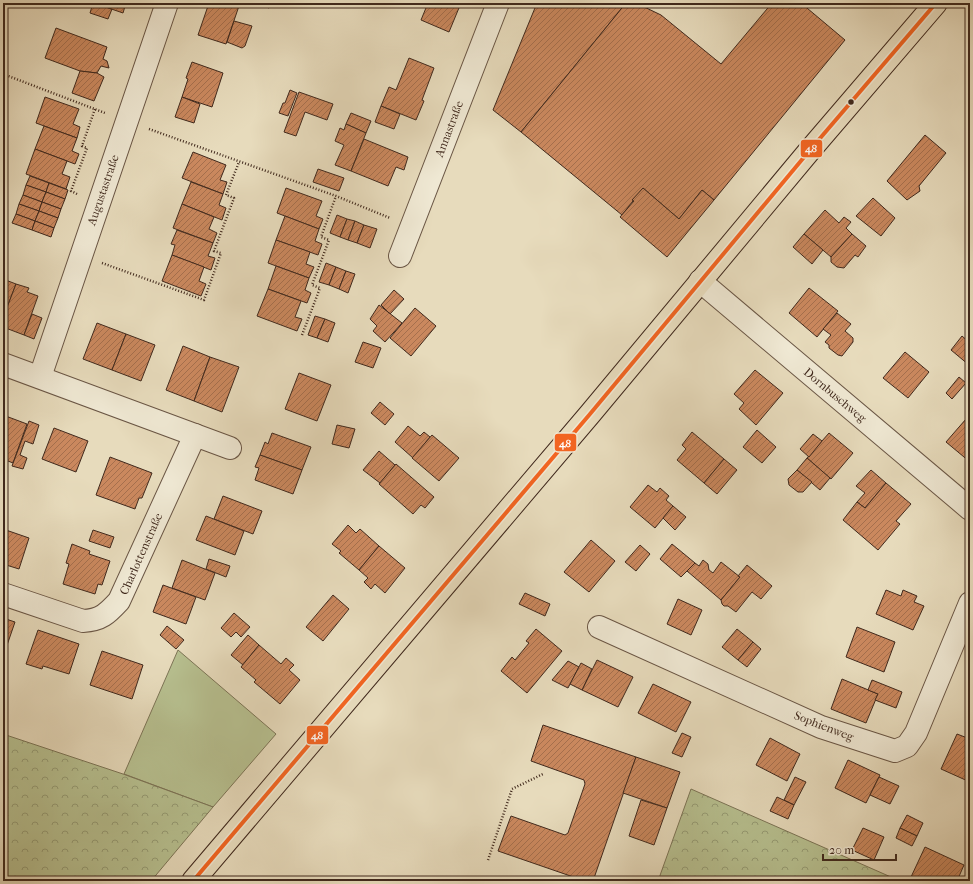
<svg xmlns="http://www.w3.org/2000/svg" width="973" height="884" viewBox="0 0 973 884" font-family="'IM FELL French Canon',serif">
<defs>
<pattern id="forest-crowns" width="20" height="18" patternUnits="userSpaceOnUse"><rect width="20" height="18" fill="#b7c090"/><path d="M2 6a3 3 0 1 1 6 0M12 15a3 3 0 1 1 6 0" fill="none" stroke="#969c75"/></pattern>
<pattern id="building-hatch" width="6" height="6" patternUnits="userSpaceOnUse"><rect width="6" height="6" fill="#ca885e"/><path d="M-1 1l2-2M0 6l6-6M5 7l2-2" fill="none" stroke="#a56f4d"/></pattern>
</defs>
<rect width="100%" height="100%" fill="#e7dbbc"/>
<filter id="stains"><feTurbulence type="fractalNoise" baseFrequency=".005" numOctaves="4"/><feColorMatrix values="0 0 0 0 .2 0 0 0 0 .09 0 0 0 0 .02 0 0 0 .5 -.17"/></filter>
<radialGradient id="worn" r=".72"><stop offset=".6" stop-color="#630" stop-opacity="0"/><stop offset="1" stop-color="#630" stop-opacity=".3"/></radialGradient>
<path fill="#b7c090" stroke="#7c7456" d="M178,650l98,84 -63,73 -89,-33z"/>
<g fill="url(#forest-crowns)" stroke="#7c7456">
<path d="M3,734l120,40 90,33 -62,74h-148z"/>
<path d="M691,789l209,92h-242z"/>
</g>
<g fill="url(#building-hatch)" stroke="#40291d">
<path d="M93,3l19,6 -4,10 -18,-6z"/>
<path d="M97,3h29l-3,10 -26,-9z"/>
<path d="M209,3h31l-14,41 -28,-9z"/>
<path d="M256,3h15l-2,5z"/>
<path d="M428,3h33l-12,29 -28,-12z"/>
<path d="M537,3h89l-105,129 -28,-22z"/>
<path d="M626,3h10l25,12 60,49 51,-61h29l44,37 -131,160 -12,-10 -23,29 -36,-31 -21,27 -101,-83z"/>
<path d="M234,21l18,5 -7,20 -3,2 -15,-6z"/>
<path d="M56,28l51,19 -4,12 4,2 2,7 -8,-2 -4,7 -17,-2 -35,-13z"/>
<path d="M970,43v8l-4,-3z"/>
<path d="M409,58l25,10 -12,32 2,1 -8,19 -35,-14 8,-19 7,3z"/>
<path d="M192,62l31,11 -11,34 -30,-10 6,-18 -2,-1z"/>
<path d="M80,71l17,2 7,4 -10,24 -22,-8z"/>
<path d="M290,90l7,3 -9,23 -9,-3 4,-10h2z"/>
<path d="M299,92l34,12 -6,16 -22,-8 -9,24 -12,-4z"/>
<path d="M45,97l34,12 -6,15 7,3 -3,11 -41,-15z"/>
<path d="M182,97l18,7 -6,19 -19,-6z"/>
<path d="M381,106l19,8 -6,15 -19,-7z"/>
<path d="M351,113l20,8 -5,12 -20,-9z"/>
<path d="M346,124l20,9 -15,38 -16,-6 9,-20 -9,-4 5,-13 4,2z"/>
<path d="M44,126l33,12 -5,13 7,3 -4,10 -40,-15z"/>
<path d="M925,135l21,18 -27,33 1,5 -13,9 -20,-19z"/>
<path d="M364,139l44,18 -4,13 -8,-3 -8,19 -37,-15z"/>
<path d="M35,149l32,12 -5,13 8,3 -4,12 -40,-15z"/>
<path d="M193,152l33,13 -6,15 7,2 -4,12 -41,-16z"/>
<path d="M318,169l26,9 -5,13 -26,-9z"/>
<path d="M30,176l19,7 -3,9 -20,-7z"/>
<path d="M191,182l32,12 -4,11 7,3 -4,12 -40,-16z"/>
<path d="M49,183l19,7 -3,9 -19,-7z"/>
<path d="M26,185l20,7 -4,10 -19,-7z"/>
<path d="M286,188l36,13 -6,15 7,3 -4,10 -42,-16z"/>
<path d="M643,188l36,31 23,-29 12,10 -47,57 -47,-40 14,-16 -2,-1z"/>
<path d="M46,192l19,7 -4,10 -19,-7z"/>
<path d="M23,195l19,7 -3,9 -20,-7z"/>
<path d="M873,198l22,20 -14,18 -25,-20z"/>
<path d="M42,202l19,7 -3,9 -19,-7z"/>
<path d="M19,204l20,7 -4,10 -19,-7z"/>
<path d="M182,204l32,13 -5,12 8,4 -4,10 -40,-15z"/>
<path d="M825,210l14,13 5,-6 7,5 -5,6 6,6 -21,23 -27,-23z"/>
<path d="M39,211l19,7 -4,10 -19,-7z"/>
<path d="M16,214l19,7 -3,9 -20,-7z"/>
<path d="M337,215l10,4 -7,18 -10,-4z"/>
<path d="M285,216l34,13 -4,12 7,3 -4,11 -42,-15z"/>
<path d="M347,219l8,2 -7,19 -8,-3z"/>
<path d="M35,221l19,7 -3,9 -19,-7z"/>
<path d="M355,221l9,4 -7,18 -9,-3z"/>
<path d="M364,225l13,4 -7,19 -13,-5z"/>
<path d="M177,230l36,13 -5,13 7,2 -4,12 -39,-15 3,-10 -4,-1z"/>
<path d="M804,234l19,16 -11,14 -19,-17z"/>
<path d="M852,234l14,12 -8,11 -3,-2 -11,13 -7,-1 -6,-5v-5z"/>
<path d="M276,240l34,12 -4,12 8,3 -5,11 -41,-15z"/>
<path d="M172,255l32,12 -5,14 7,3 -5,12 -39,-15z"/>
<path d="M326,263l10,4 -7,18 -10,-3z"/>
<path d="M276,266l33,12 -4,12 6,3 -4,10 -39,-14z"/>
<path d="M336,267l10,4 -7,18 -10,-4z"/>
<path d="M346,271l9,3 -7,19 -9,-4z"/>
<path d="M3,279l13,5 -13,34z"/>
<path d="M16,284l13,4 -2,4 11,4 -14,39 -21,-8v-9z"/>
<path d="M809,288l29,23 -21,26 -28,-24z"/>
<path d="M268,289l33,12 -6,16 7,2 -5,12 -40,-15z"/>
<path d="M394,290l10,9 -14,15 -9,-9z"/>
<path d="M379,305l23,18 -17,19 -12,-11 4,-5 -7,-7z"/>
<path d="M415,308l21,18 -25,30 -21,-18z"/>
<path d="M837,313l14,11 -6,7 8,7v4l-11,14 -4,-1 -9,-7v-3l-4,-3 6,-7 -8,-6z"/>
<path d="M32,314l10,4 -8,21 -10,-4z"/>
<path d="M315,316l10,3 -8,19 -9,-3z"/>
<path d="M325,319l10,4 -7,19 -11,-4z"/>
<path d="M97,323l29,11 -14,36 -29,-11z"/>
<path d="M126,334l29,11 -14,36 -29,-11z"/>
<path d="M962,336l8,7v20l-1,2 -18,-15z"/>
<path d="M363,342l18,6 -8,20 -18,-6z"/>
<path d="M183,346l27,11 -16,44 -28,-11z"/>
<path d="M905,352l24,20 -21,26 -25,-20z"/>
<path d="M210,357l29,10 -17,45 -28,-11z"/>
<path d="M755,370l28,23 -27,32 -17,-16 5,-6 -10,-9z"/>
<path d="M299,373l32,12 -14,36 -32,-12z"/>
<path d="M959,377l7,6 -14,16 -6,-6z"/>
<path d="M380,402l14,12 -9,11 -14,-12z"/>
<path d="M3,415l24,9 -14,39 -10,-4z"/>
<path d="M966,419l4,4v39l-24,-20z"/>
<path d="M29,421l10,4 -6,19 -8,-3 -5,14 7,3 -4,11 -11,-3z"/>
<path d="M337,425l18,4 -6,19 -17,-4z"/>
<path d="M408,426l12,10 4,-4 6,5 -17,21 -18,-16z"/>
<path d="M54,428l34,13 -12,31 -34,-13z"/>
<path d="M757,430l19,17 -14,16 -19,-16z"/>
<path d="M692,432l32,27 -20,24 -27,-23 9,-11 -4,-4z"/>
<path d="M272,433l39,14 -9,23 -42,-15 5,-13 3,2z"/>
<path d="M829,433l24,20 -22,26 -24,-21z"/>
<path d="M813,434l9,7 -13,16 -9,-8z"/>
<path d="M432,435l27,23 -20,23 -27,-23z"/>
<path d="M379,451l16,14 -15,18 -17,-13z"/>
<path d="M260,455l42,15 -9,24 -38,-14 4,-12 -4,-1z"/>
<path d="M110,457l42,16 -10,25h-3l-4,11 -39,-14z"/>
<path d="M807,458l23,20 -10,12 -23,-20z"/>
<path d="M724,459l13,11 -20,24 -13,-11z"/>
<path d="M396,464l38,33 -9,11 -4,-3 -8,9 -34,-30z"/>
<path d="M797,470l15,12 -9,10h-5l-9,-7 -1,-6z"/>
<path d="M871,470l15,13 -21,25 -8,-6 8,-9 -9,-7z"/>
<path d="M886,483l25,21 -15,17 4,3 -22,26 -35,-30 14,-18 8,6z"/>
<path d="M648,485l9,7 3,-4 9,8 -3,4 7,6 -18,22 -25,-21z"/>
<path d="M223,496l39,15 -9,23 -39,-15z"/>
<path d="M673,506l13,11 -11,13 -12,-12z"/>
<path d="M206,516l38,15 -9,24 -39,-15z"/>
<path d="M348,525l8,8 4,-4 19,17 -20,24 -20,-17 2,-2 -9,-7z"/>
<path d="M3,529l26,9 -10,31 -16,-5z"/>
<path d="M93,530l21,7 -4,11 -21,-7z"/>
<path d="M591,540l24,21 -26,31 -25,-20z"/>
<path d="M72,544l18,7 -1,3 21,7 -8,24 -4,-1 -3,10 -32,-10 6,-20 -3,-1z"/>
<path d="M672,544l23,19 -14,14 -21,-18z"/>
<path d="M640,545l10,9 -14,17 -11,-9z"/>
<path d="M379,546l26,22 -20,25 -10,-9 -4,5 -7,-7 4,-4 -9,-8z"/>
<path d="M209,559l21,7 -4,11 -20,-8z"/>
<path d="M182,560l33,13 -10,27 -33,-12z"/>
<path d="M703,560l5,4 1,6 4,3 8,-11 19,15 -19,23 -34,-29 8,-8 4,3z"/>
<path d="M747,565l25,21 -11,13 -9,-7 -16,20 -8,-6h-4l-2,-2 -1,-4 19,-23 -2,-1z"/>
<path d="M163,585l33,12 -10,27 -33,-12z"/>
<path d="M886,590l15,6 2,-6 14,6 -3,6 10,4 -11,24 -37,-16z"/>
<path d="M525,593l25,11 -5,12 -26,-12z"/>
<path d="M333,595l16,14 -26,32 -17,-14z"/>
<path d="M678,599l24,11 -11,25 -24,-11z"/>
<path d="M234,613l16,14 -9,10 -5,-5 -5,5 -10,-9z"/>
<path d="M3,618l12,4 -11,32h-1z"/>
<path d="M167,626l17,14 -8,9 -16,-14z"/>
<path d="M857,627l38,15 -11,30 -38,-15z"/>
<path d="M536,629l26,22 -35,42 -26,-22 11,-14 3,3 14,-17 -3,-2z"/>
<path d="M737,629l16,13 -15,18 -16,-13z"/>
<path d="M38,630l41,14 -10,30 -26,-8 -1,3 -16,-5z"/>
<path d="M248,635l11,10 -16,20 -12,-10z"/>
<path d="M753,642l8,7 -14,18 -9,-7z"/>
<path d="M259,645l22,19 5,-6 8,7 -5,5 11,10 -20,24 -26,-22 2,-2 -15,-13z"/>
<path d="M102,651l41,14 -11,34 -42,-14z"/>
<path d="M597,660l36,17 -15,30 -36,-17z"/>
<path d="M568,661l11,6 -11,21 -16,-8z"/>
<path d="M581,663l11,6 -10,21 -12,-6z"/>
<path d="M842,679l36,15 -12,29 -35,-14z"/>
<path d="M872,680l30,12 -6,16 -21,-8 3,-6 -10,-4z"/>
<path d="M653,684l38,18 -15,30 -38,-19z"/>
<path d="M543,725l93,32 -43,124h-8l-87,-30 13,-35 54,19 3,-2 17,-49 -1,-4 -53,-19z"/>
<path d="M682,733l9,4 -9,20 -10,-4z"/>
<path d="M957,734l13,5v43l-29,-13z"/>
<path d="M770,738l30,16 -13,27 -31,-16z"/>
<path d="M636,757l44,15 -13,36 -44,-15z"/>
<path d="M848,760l32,15 -14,28 -31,-15z"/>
<path d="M795,777l11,5 -12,23 -10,-5z"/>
<path d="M879,777l20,9 -9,18 -20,-9z"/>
<path d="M777,797l17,8 -6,14 -18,-8z"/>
<path d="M641,800l26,8 -13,37 -25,-9z"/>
<path d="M907,815l16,8 -6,13 -17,-8z"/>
<path d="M863,828l21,9 -10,23 -22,-10z"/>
<path d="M900,828l17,8 -5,10 -16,-8z"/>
<path d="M925,847l39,18 -7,16h-37l-9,-4z"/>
</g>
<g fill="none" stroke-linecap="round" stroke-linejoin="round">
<defs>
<g id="minor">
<path d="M400,256l98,-253"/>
<path d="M700,281l270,228"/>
<path d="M3,364l227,84"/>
<path d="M40,377l127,-374"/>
<path d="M3,594l80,27c18,-1 24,-7 36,-20l76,-166"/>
<path d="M599,627l222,100 74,24 12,-5 9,-13 54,-130"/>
</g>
<path id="major" d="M193,881l397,-467 220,-264 126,-147"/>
</defs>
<use href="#minor" stroke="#6a5645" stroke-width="24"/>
<use href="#major" stroke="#40291d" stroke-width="24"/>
<g stroke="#40291d" stroke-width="2.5" stroke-dasharray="1 2" stroke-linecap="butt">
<path d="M3,74l102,39"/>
<path d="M149,129l187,67 54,22"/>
<path d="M77,194l-6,-3 16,-43 -5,-2 13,-37"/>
<path d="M102,263l102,37 17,-47 -7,-2 20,-53 -8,-3 13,-33"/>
<path d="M302,335l18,-47 -8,-3 17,-45 -8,-3 15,-41"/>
<path d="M488,860l24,-71 31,-15"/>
</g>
<use href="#minor" stroke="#efe8d3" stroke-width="22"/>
<use href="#major" stroke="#e7dbbc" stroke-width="22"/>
<defs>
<path id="bus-1" d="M193,881l397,-467 220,-264 126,-147"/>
</defs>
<use href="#bus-1" stroke="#efe8d3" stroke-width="7"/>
<use href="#bus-1" stroke="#f26522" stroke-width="4"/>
</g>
<circle fill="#40291d" stroke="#efe8d3" stroke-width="1.5" cx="851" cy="102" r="3.5"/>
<g text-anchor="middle" stroke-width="3" stroke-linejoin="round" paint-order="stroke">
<g font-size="12" fill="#40291d" stroke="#efe8d3">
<text transform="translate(449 129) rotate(-69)" y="4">Annastraße</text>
<text transform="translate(103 190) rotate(-71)" y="4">Augustastraße</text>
<text transform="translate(835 395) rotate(40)" y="4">Dornbuschweg</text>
<text transform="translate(141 554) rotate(-66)" y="4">Charlottenstraße</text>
<text transform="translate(824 726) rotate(21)" y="4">Sophienweg</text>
</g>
</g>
<g stroke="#efe8d3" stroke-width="1.5">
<rect x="800" y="139" width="23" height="19" rx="4" fill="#f26522"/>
<rect x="554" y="433" width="23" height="19" rx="4" fill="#f26522"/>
<rect x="306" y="725" width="23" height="20" rx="4" fill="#f26522"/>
</g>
<g font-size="11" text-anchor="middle" font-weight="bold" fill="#fff">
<text x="811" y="152">48</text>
<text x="565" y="447">48</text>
<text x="317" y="739">48</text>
</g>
<rect width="973" height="884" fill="none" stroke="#e7dbbc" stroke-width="16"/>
<rect x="4" y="4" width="965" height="876" fill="none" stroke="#40291d" stroke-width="2"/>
<rect x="8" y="8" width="957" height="868" fill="none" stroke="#40291d"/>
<path d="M823 854v6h73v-6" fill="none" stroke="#40291d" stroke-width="2"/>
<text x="829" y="854" font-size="12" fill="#40291d" stroke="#efe8d3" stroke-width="3" paint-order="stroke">20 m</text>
<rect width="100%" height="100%" filter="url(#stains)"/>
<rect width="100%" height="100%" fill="url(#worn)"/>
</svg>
